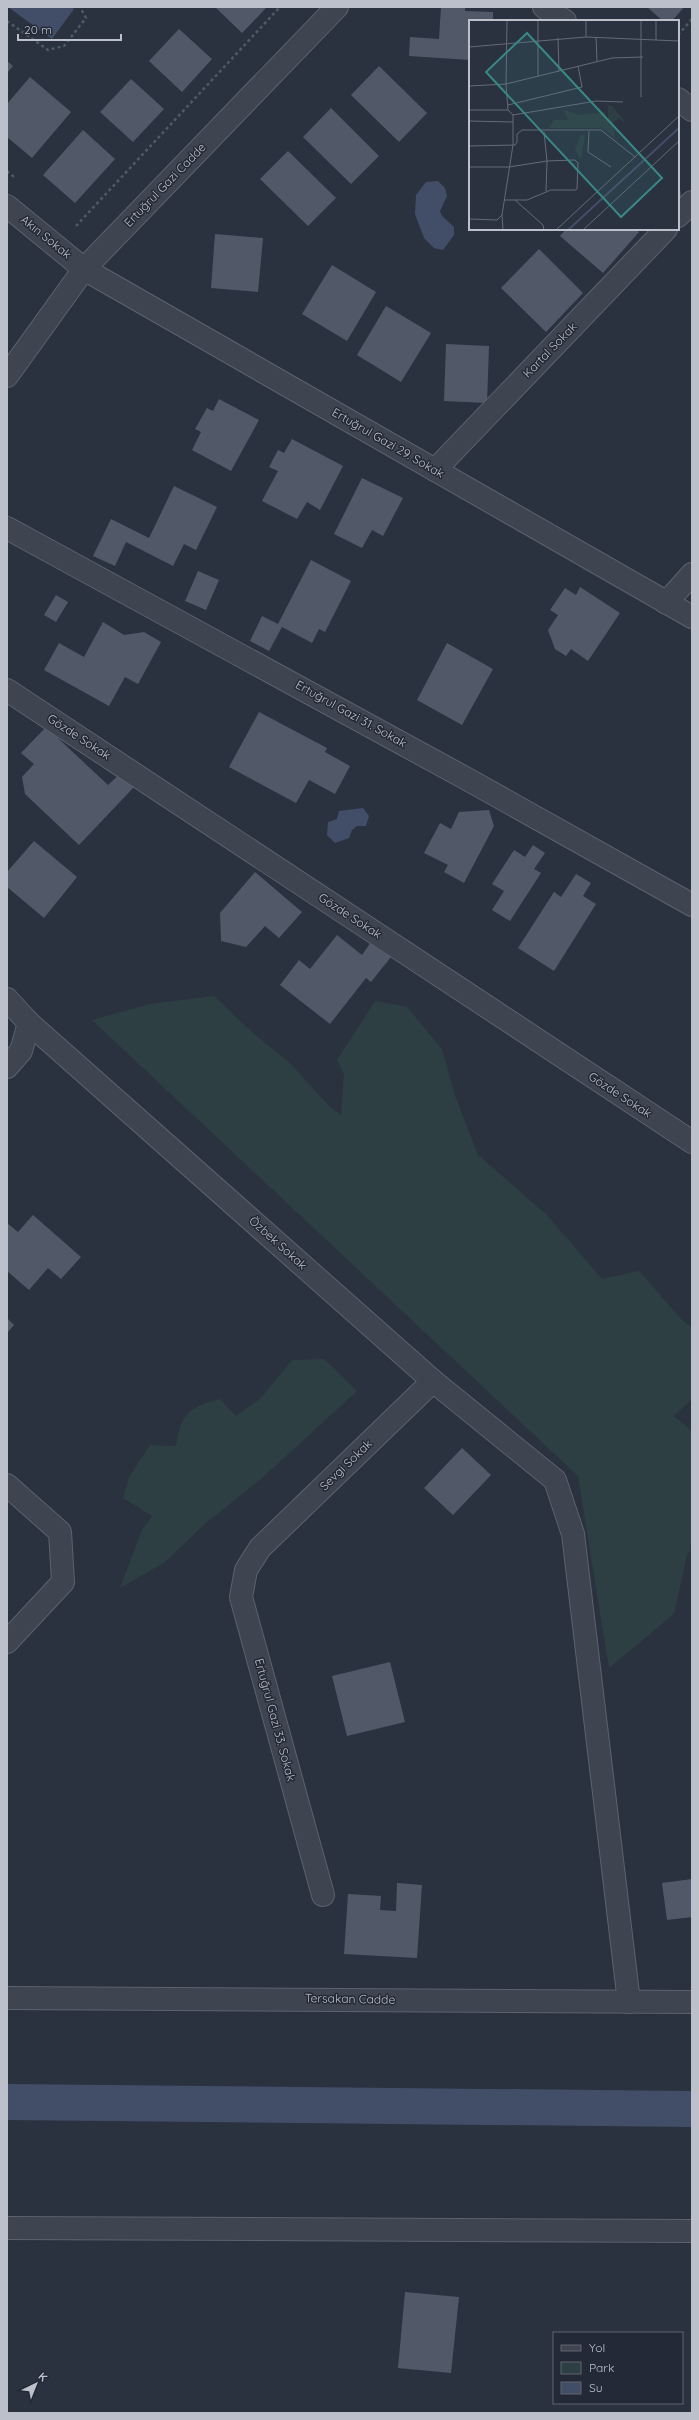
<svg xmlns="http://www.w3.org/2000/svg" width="699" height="2420" viewBox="0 0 699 2420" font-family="Quicksand,sans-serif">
<rect width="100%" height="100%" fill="#2a3240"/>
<g fill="#2d3f42">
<path d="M214,996l40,38 35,28 41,45 11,8 3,-40 -7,-15 38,-59 32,6 35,42 13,47 23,59 69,60 55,64 37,-8 43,49 10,7v72l-18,17 18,15v118l-5,6 -13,59 -65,54 -31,-192 -486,-456 58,-16z"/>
<path d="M324,1359l33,32 -96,88 -55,44 -41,39 -45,26 22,-58 10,-14 -29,-18 6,-21 21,-32 26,1c5,-32 13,-39 44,-47l16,17 23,-16 33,-40z"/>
</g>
<g fill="#424e67">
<path d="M8,7h63l3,2 -22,30z"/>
<path d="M438,181l7,7 2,8 -7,15 2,5 12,11v8l-11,15 -9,-2 -10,-10 -9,-24 1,-19 10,-13z"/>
<path d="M363,808l6,8 -3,10h-9l-5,4 -3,8 -14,5 -8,-8 1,-13 9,-3 2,-8z"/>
</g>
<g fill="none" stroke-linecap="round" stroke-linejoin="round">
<path stroke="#424e67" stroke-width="36" d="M7,2102l685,7"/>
</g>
<g fill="#515969">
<path d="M215,7h52l-25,26z"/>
<path d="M441,7h24v4l28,1v9h-23v39l-61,-4 1,-19 29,2z"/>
<path d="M647,7h37l-12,14h-9z"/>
<path d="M179,29l33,30 -30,33 -33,-31z"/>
<path d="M7,61l6,5 -6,7z"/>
<path d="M379,66l48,47 -28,29 -48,-47z"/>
<path d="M30,77l41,35 -39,46 -25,-21v-33z"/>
<path d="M131,79l33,30 -31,33 -33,-30z"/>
<path d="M331,108l48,48 -28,28 -48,-47z"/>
<path d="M83,130l32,29 -40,44 -32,-28z"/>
<path d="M288,151l48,47 -28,28 -48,-47z"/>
<path d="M678,174l3,23h-3z"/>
<path d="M566,229h70l3,3 -36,41 -43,-37z"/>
<path d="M215,234l48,4 -5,54 -47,-4z"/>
<path d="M539,249l44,44 -37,39 -45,-44z"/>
<path d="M332,265l44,27 -29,49 -45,-27z"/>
<path d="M386,306l45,27 -30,49 -44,-27z"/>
<path d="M446,344l43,2 -2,57 -43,-2z"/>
<path d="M219,399l40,21 -28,51 -39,-21 9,-18 -6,-3 12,-21 6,3z"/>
<path d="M292,439l51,27 -23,44 -13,-8 -10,17 -35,-18 16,-30 -9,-4 9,-17 6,3z"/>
<path d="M362,478l41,20 -20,38 -11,-6 -10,18 -28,-14z"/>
<path d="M174,486l43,21 -21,43 -12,-6 -11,22 -47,-24 -11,24 -22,-10 18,-37 38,19z"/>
<path d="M311,560l40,21 -26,51 -6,-3 -7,14 -30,-16 -13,24 -19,-10 12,-25 16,8z"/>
<path d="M198,571l21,9 -13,30 -21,-9z"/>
<path d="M580,587l40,26 -32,48 -17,-12 -5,7 -11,-7 -7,-19 10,-15 -8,-5 15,-22 11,7z"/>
<path d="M56,595l12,7 -12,20 -12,-7z"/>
<path d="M103,622l21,13 20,-3 17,10 -23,42 -13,-7 -16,29 -65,-36 15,-27 25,14z"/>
<path d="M447,643l46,26 -31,56 -45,-25z"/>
<path d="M259,712l68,36 -2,4 25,14 -15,28 -26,-14 -13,23 -67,-36z"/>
<path d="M46,727l62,58 13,-12 14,13 -56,59 -54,-51 -3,-17 12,-13 -13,-11z"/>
<path d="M489,810l5,16 -30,57 -20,-11 4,-7 -24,-12 16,-30 11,6 8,-17z"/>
<path d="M34,841l43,36 -33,41 -37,-31v-15z"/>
<path d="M533,845l12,8 -11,16 7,4 -31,48 -18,-11 12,-19 -12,-7 22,-34 11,7z"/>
<path d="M255,872l47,40 -23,26 -14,-12 -19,21 -25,-6 -1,-28z"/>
<path d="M576,874l15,9 -8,13 13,8 -42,67 -36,-23 36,-56 7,5z"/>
<path d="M337,935l25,20 9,-13 20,15 -20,25 -5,-4 -36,46 -50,-39 19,-25 11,9z"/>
<path d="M33,1215l48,42 -20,22 -13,-11 -19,22 -22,-19v-48l11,9z"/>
<path d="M7,1318l7,7 -7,8z"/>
<path d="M462,1448l29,27 -38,40 -29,-27z"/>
<path d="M390,1662l15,60 -58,14 -15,-60z"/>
<path d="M692,1879v38l-25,3 -5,-37z"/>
<path d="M397,1883l25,2 -5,73 -73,-4 4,-60 33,2 -1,14 16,1z"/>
<path d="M405,2292l54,5 -8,76 -53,-5z"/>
</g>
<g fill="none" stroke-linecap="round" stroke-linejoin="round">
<defs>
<g id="minor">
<path d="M544,7l21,14"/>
<path d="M678,99l14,11"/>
<path d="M7,206l77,63 608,348"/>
<path d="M678,216l14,-14"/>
<path d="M7,376l77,-107 253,-262"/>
<path d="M435,470l231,-241"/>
<path d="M7,528l460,251 225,126"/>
<path d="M666,603l26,-29"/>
<path d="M7,690l685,452"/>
<path d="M7,999l22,24 404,358 122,99 18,54 56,468"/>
<path d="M7,1067l14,-16 8,-28"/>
<path d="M7,1485l53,47 3,50 -56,60"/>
<path d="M323,1895l-82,-298 5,-27 14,-22 173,-167"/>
<path d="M7,1998l685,4"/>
<path d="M7,2228l685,3"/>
</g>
</defs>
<use href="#minor" stroke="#5c626e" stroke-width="24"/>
<g stroke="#4c5c60" stroke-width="2.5" stroke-dasharray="3 3" stroke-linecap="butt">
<path d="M7,21l41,29 16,-4 22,-28 -6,-11"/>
<path d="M678,35l14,-16"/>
<path d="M7,171l7,6"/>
<path d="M76,226l204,-219"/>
</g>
<use href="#minor" stroke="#3e4450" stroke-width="22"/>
</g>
<g text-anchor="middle" stroke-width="3" stroke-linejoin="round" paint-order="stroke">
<g font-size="12" fill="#bbc0ca" stroke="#232936">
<text transform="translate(165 185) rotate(-46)" y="4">Ertuğrul Gazi Cadde</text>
<text transform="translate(46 237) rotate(39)" y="4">Akın Sokak</text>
<text transform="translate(550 350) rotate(-46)" y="4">Kartal Sokak</text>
<text transform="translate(388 443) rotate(30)" y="4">Ertuğrul Gazi 29. Sokak</text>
<text transform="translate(351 714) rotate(29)" y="4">Ertuğrul Gazi 31. Sokak</text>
<text transform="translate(79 737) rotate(33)" y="4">Gözde Sokak</text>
<text transform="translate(350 916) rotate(33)" y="4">Gözde Sokak</text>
<text transform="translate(620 1095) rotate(33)" y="4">Gözde Sokak</text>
<text transform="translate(278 1243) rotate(42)" y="4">Özbek Sokak</text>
<text transform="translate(346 1465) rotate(-44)" y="4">Sevgi Sokak</text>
<text transform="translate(275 1720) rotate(75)" y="4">Ertuğrul Gazi 33. Sokak</text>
<text transform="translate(350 1999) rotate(1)" y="4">Tersakan Cadde</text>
</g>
</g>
<g transform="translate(469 20)">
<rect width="210" height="210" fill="#2a3240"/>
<path d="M139,85l4,1 11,13 1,4 -5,-5 -6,5 2,15 -13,-10h-54l6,-8h14l-4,-9 2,-1 13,5 26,-3v7h3zM112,115h4l-4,25 -6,-10z" fill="#2d3f42"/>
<path fill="none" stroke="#424e67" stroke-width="2" d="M99,210l111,-102"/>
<path fill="none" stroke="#646b77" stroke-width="1" d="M117,0v17M172,0v77M127,17l1,24M89,18l1,33M187,20v-20M0,27l117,-10 93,4M69,56v-56M0,66l37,-2 106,-26 31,-1M39,85l74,-18 -4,-21M0,90h39M44,95l83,-14 27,1M0,101l44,1M120,111l-1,21 23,15M75,112l3,29 -1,30M0,126l46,-1 2,-3v-8l5,-4h79l34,27M0,147h40l38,-6 28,-1 3,3 -1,26 -2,1h-24l-24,10h-23M46,180l28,25 1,5M0,199l28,1 5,-5M34,210l-1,-15 11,-70v-30l-5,-5 -2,-26 1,-64M87,210l123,-114M114,210l96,-89"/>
<path fill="#3a8885" fill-opacity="0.15" stroke="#3a8885" stroke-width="2" d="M58,13l135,145 -41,39 -135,-145z"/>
<rect width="210" height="210" fill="none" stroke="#bbc0ca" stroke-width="2"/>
</g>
<rect width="699" height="2420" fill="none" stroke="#bbc0ca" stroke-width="16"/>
<rect x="553" y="2332" width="130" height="72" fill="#232936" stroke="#606571"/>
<rect x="561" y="2345" width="20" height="6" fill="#3e4450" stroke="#606571"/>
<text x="589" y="2352" font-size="12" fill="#bbc0ca">Yol</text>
<rect x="561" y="2362" width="20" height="12" fill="#2d3f42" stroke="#606571"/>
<text x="589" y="2372" font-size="12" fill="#bbc0ca">Park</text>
<rect x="561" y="2382" width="20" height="12" fill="#424e67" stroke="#606571"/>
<text x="589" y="2392" font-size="12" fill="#bbc0ca">Su</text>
<g transform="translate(36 2384) rotate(43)" stroke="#232936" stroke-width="3" paint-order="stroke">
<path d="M0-3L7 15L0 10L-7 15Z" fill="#bbc0ca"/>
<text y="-6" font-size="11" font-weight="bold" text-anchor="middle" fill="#bbc0ca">K</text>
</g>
<path d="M18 34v6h103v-6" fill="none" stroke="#bbc0ca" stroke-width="2"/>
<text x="24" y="34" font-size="12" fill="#bbc0ca" stroke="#232936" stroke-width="3" paint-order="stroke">20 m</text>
</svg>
